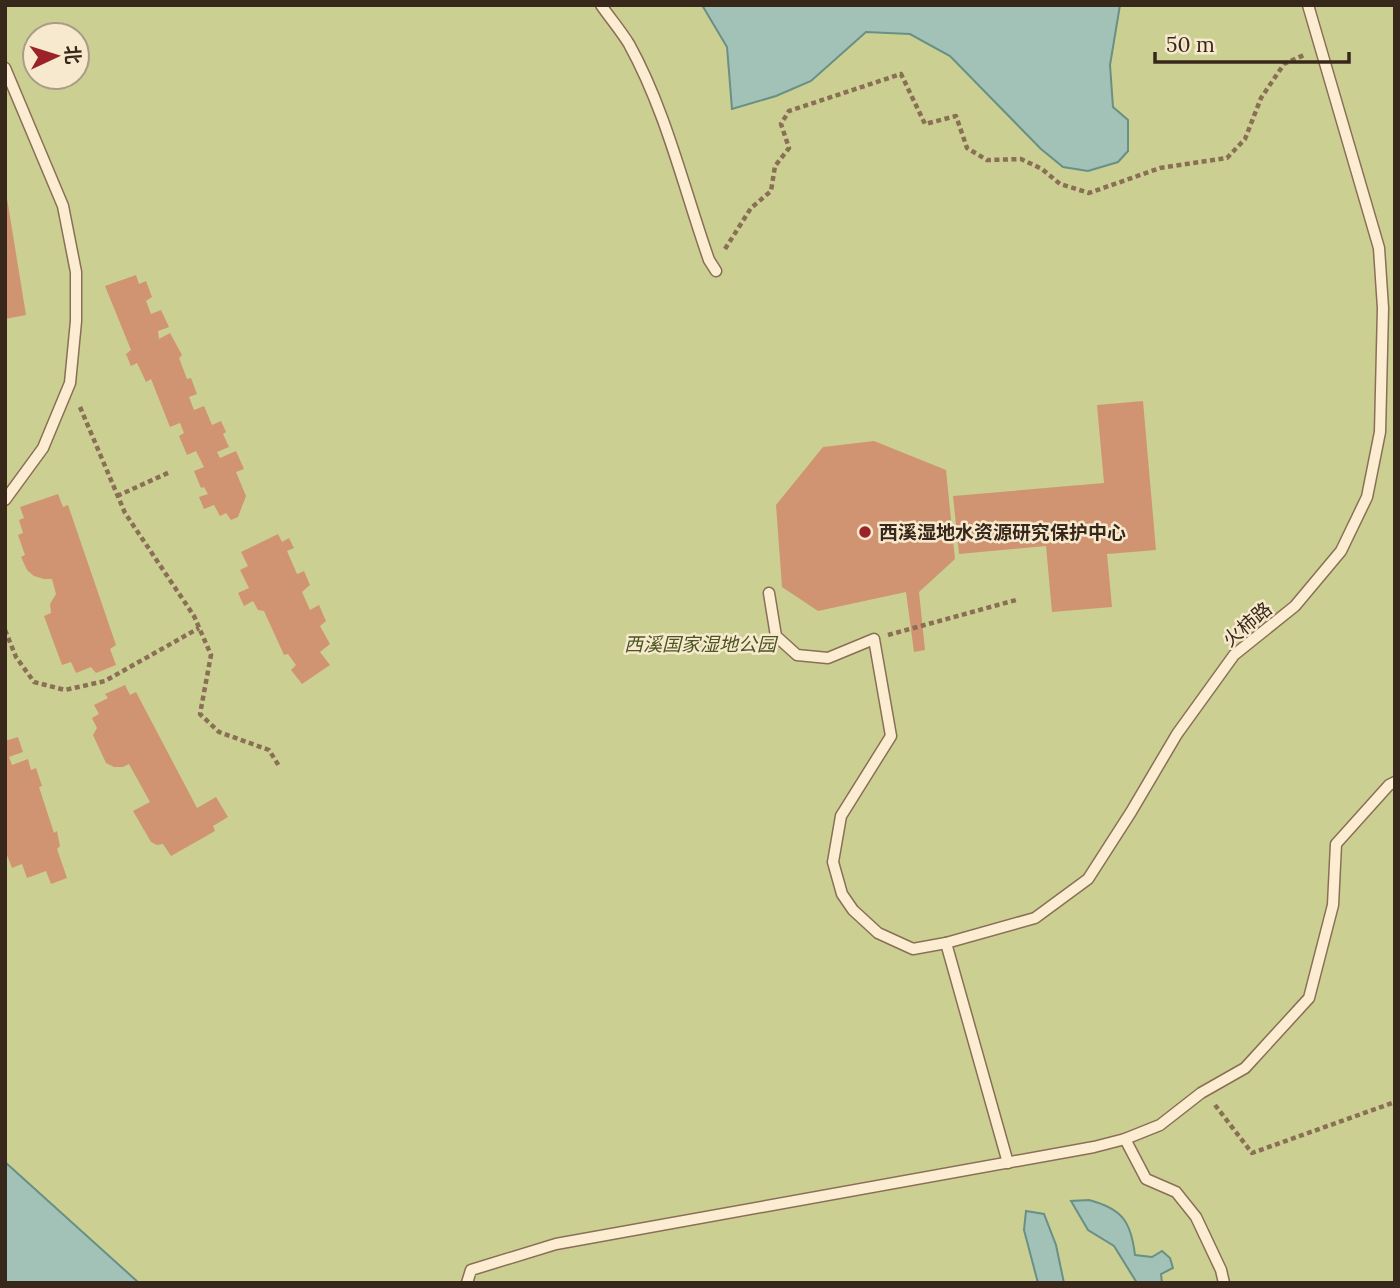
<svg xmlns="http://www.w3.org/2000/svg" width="1400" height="1288" viewBox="0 0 1400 1288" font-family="Lora,'Noto Sans SC',serif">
<rect width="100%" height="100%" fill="#f0dfbe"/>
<path fill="#cbcf92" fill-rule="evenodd" d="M5,5h1390v1278h-1390zM35,35h42v42h-42z"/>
<g fill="#a2c2b7" stroke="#699084" stroke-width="2">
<path d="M702,5h418l-10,60 3,42 15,13v31l-10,11 -30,9 -25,-4 -22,-18 -91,-93 -40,-22 -44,-2 -55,49 -35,15 -44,13 -5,-62z"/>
<path d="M5,1162l134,121h-134z"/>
<path d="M1089,1200c34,9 42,22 46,55l17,2 10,-6 8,7 3,10 -12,6 1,9h-25l-23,-37 -26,-16 -17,-29z"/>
<path d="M1026,1211l18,3 12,31 8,38h-26l-14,-53z"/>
</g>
<g fill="#d19472">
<path d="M5,186l21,129 -21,4z"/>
<path d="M136,275l3,9 7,-3 6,16 -6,4 5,13 10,-4 8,17 -11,4 1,8 11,-6 12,22 -3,3 3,8 5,13 4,-1 6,16 -8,3 5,13 10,-4 8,19 9,-4 5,11 -3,2 6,13 -12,5 3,6 16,-7 8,18 -8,3 10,24 -8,21 -7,3 -5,-7 -6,3 -6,-11 -10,4 -5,-12 9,-3 -4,-7 -3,1 -7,-17 10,-4 -8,-16 -9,4 -8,-19 5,-3 -4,-10 -10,4 -19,-48 -5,3 -9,-19 -6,3 -5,-12 5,-4 -26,-64z"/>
<path d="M1143,401l13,149 -49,4 5,53 -60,5 -6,-66 -87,8 -6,-58 151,-13 -7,-78z"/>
<path d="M874,441l72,29 9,89 -36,33 6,58 -11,2 -8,-60 -88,19 -36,-24 -6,-82 47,-58z"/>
<path d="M58,494l5,13 5,-2 48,140 -6,4 6,16 -20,8 -5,-6 -15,6 -5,-11 -9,3 -18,-49 7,-3 -1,-9 6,-10 -4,-15h-8l-10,-3 -7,-6 -6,-13 4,-2 -7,-20 5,-2 -4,-13 5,-2 -4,-11z"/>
<path d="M278,534l4,8 7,-4 5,10 -7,3 10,23 7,-3 6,14 -8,7 8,18 9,-5 7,16 -6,5 10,18 -10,8 10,13 -28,19 -11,-14 5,-5 -8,-11 -4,1 -20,-44 -6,-1 -5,-9 -9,5 -6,-13 11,-5 -9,-18 8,-4 -7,-14z"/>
<path d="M125,685l5,10 6,-3 61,116 19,-11 12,20 -15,9 2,5 -44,25 -8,-12 -6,1 -6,-3 -18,-31 17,-9 -21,-38 -6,3h-9l-8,-4 -13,-28 4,-7 -5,-10 7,-4 -5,-9 14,-7 -3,-4z"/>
<path d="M18,737l5,15 -14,5 3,8 16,-6 3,11 5,-2 6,18 -3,1 15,46 3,-2 3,15 -3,3 10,29 -16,6 -5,-13 -19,7 -5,-14 -10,4 -7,-18v-109z"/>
</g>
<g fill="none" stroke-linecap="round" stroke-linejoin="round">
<defs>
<g id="service">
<path d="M601,5c9,13 20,26 28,39 37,67 55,145 80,216l7,11"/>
<path d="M5,68l58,138 13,66v49l-6,62 -27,65 -38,52"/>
<path d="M769,593l7,43 21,19 31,3 46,-19 17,97 -50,80 -8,46 9,32 11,16 25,23 35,16 33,-6"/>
<path d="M1125,1139l21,40 30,13 20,25 25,53 3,13"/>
<path d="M1008,1163l-62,-220 89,-25 53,-39 43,-67 46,-78 57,-79 61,-49 46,-55 26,-54 13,-65 3,-124 -4,-60 -71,-243"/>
<path d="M467,1283l4,-13 85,-26 538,-97 31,-8 35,-14 41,-32 44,-25 64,-70 24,-93 3,-61 53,-59 6,-3"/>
</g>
</defs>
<use href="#service" stroke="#8a6f56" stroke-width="13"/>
<g stroke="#8a6f56" stroke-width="4.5" stroke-dasharray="5 3.5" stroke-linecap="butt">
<path d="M725,249l26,-41 20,-17 4,-25 14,-18 -8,-24 8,-13 112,-37 24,50 31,-8 11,32 20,12 34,-1 21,10 18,15 29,9 71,-25 67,-10 18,-19 16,-41 23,-34 20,-9"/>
<path d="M80,407l45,106 69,103 17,39 -11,59 19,18 50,18 10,16"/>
<path d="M117,496l53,-24"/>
<path d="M5,630l11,27 18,25 31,8 40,-9 94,-53"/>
<path d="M888,635l128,-35"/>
<path d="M1215,1105l37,48 143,-51"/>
</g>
<use href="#service" stroke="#fbecd2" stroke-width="10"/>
</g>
<circle fill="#9c222a" stroke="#f7e9ce" stroke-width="2.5" cx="865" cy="532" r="7"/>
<g text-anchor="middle" stroke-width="5" stroke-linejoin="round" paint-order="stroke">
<g font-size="19" font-weight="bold" fill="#38281b" stroke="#f7e9ce" text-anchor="start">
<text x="879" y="539">西溪湿地水资源研究保护中心</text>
</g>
<g font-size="19" fill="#38281b" stroke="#f7e9ce">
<text transform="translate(1247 624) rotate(-40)" y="7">火柿路</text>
</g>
<g font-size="19" font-style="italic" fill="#4b5621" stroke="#f7e9ce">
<text x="700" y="651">西溪国家湿地公园</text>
</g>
</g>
<rect width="1400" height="1288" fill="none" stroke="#38281b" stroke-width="14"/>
<g transform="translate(56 56) rotate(86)"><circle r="33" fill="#f7e9ce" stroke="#ab9c86" stroke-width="2"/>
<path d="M0-5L12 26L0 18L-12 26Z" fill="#9c222a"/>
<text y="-10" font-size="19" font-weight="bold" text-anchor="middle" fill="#38281b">北</text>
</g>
<path d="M1155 52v10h194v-10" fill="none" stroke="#38281b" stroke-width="3.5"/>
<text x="1166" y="52" font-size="21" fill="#38281b" stroke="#f7e9ce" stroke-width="5" paint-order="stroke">50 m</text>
</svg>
